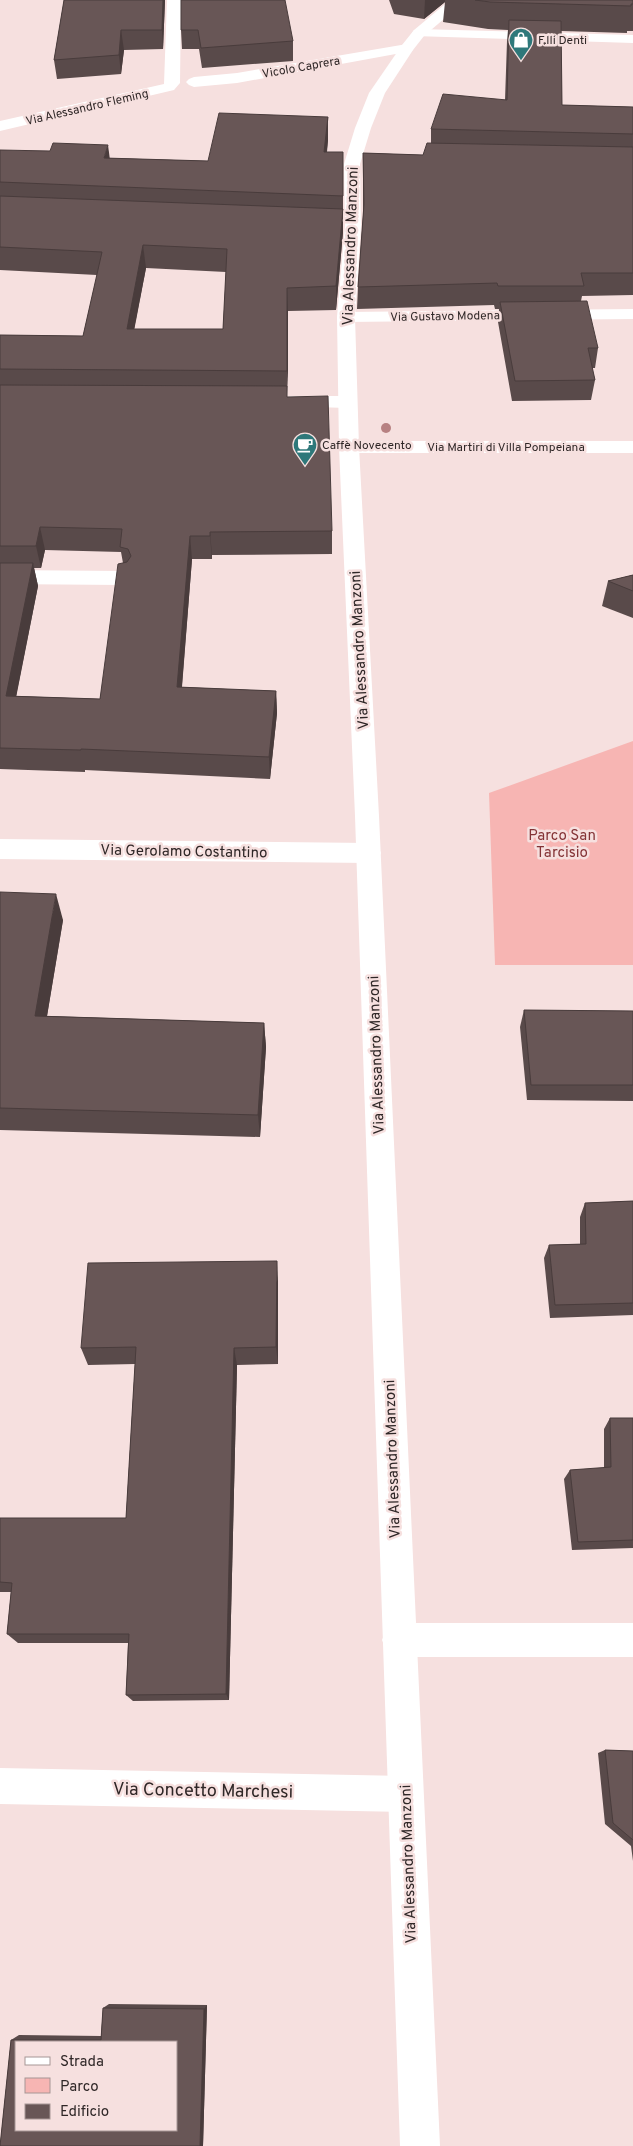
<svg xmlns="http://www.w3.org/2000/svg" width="633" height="2146" viewBox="0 0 633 2146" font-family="Overpass,sans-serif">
<rect width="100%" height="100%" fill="#f6e0df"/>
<path fill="#f7b5b3" d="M633,741v224h-138l-6,-172z"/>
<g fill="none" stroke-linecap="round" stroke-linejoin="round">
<path fill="#fff" fill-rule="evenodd" d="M407,44l5,1 2,3 -2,3 -175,32 -43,4 -5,-2 -3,-3 3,-3 5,-2 43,-4z"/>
<g fill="#fff" fill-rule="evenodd">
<path d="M167,0h14l-1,83 -6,7 -174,41v-10l164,-37z"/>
<path d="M419,29l214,6v8l-219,-7 -2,-3 2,-3z"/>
<path d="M633,309v10l-287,3 -6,-1 -3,-4 3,-4 6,-1z"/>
<path d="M291,396h56l7,2 3,4 -3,4 -7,2 -63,-2 -3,-4 3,-4z"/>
<path d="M349,441h284v12h-284l-7,-2 -3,-4 3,-4z"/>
<path d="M0,570l122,1 8,2 3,5 -3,5 -8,2 -122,-1z"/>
<path d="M0,839l369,4 9,3 3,7 -3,7 -9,3 -369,-4z"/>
<path d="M399,1623h234v34h-234l-12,-5 -5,-12 5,-12z"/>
<path d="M0,1768l405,8 13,5 5,13 -5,13 -13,5 -405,-8z"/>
</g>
<path fill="#fff" fill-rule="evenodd" d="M450,0h16l-42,36 -11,14 -28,43 -14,35 -11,36 1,62 -6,91 4,130 20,369 61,1330h-40l-45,-1330 -16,-369 -2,-130 8,-91 -1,-62 11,-36 14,-35 33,-48 12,-15z"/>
</g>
<circle fill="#b78182" cx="386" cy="428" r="5"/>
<g fill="#594a4a" fill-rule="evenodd">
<path d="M64,0h101l-2,49 -39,1 -3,24 -64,5 -3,-19z"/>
<path d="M181,0l112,41v20l-91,7 -3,-19h-17l-1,-19z"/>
<path d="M389,0h244v31h-6v2l-66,-2 1,74 71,2v188l-51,1 -1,5 17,47 -3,20h-3l3,12 -4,20 -79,1 -14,-79 1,-13h-4l-1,-4 -137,4 1,-22 5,-71v-63l60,2 8,-12v-14l74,-29 2,-59 1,-11 -20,-1 -45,-7 2,-20 -21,17 -30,-5z"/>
<path d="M328,117v23l-1,12 16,44v36l-7,78 -48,1 -1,83v3l45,134v23l-120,1v4h-20l-10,128 94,4 1,22 -7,66 -185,-9v2l-85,-3v-434l83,1 14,-61 -97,-5v-120l110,8 98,3zM146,268l80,4 -3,57h-89zM45,550l76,2 2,11 -23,136 -84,-3 22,-110 -4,-18h7z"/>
<path d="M633,575v43l-31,-12 6,-25z"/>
<path d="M0,892l63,28 -16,96 217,7 2,24 -6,90 -260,-7z"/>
<path d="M524,1010l109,1v90l-106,-1 -7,-73z"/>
<path d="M633,1201v114l-83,3 -6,-60 5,-13 31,-1v-27l5,-14z"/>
<path d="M278,1281v83l-41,1 -8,335 -96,1 -7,-6 2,-52h-110l-11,-9 4,-42h-11v-74h126l9,-154 -47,1 -7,-17z"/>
<path d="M610,1418h23v130l-61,2 -8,-71 6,-9 34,-2v-39z"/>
<path d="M605,1750l28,1v110l-2,-15 -26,-22 -7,-71z"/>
<path d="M109,2004l98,1 -4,141h-203l11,-106 8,-5 82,1 2,-28z"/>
</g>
<g fill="#493c3c">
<path d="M163,0h2l-2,49 -1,-19z"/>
<path d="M425,0h20v2l-21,17z"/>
<path d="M121,30l3,20 -3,24 -2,-19z"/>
<path d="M328,117v23l-4,34v-22z"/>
<path d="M108,145l3,23 -7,-10z"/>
<path d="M343,209v23l-7,78v-24z"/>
<path d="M143,245l3,23 -16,84 -3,-23z"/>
<path d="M287,288l1,23v83l-1,-23z"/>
<path d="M40,527l5,23 -4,18 -5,-22z"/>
<path d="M210,532l2,23v4l-2,-23z"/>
<path d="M190,536l2,23 -12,150 -3,-22z"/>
<path d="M33,563l5,23 -26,132 -6,-22z"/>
<path d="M276,691l1,22 -7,66 -1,-22z"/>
<path d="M56,894l7,26 -20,120 -8,-24z"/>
<path d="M264,1023l2,24 -6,90 -2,-22z"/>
<path d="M277,1261l1,20v83l-2,-17z"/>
<path d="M234,1348l3,17 -8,335 -3,-6z"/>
<path d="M207,2005l-4,141h-3l4,-137z"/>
</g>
<g fill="#685656" stroke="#493c3c" fill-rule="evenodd">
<path d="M64,0h99l-1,30h-41l-2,25 -65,5z"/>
<path d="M181,0h104l8,41 -92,7 -3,-18h-17z"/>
<path d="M475,0h158v4h-2v2l-141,-4z"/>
<path d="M509,20l52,1 1,84 71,2v27l-202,-5 12,-35 64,6z"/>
<path d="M219,113l109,4 -4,35h19v44l-343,-14v-32l50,1 3,-8 55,2 -4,13 104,3z"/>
<path d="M427,143l206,4v126h-52l3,13h-86l-1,-3 -139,4 6,-83 -1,-51 60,2z"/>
<path d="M0,196l343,13 -7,77 -49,2v83l-287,-2v-34l83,1 19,-84 -102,-5zM143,245l84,4 -4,80h-96z"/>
<path d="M587,301l11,47h-10l7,32 -80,1 -15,-79z"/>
<path d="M0,385l287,1v11l41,-1 4,135 -122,1v4h-20l-13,151 99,4 -7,66 -188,-8v1l-81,-2v-185h33l-27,133 94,3 18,-135 9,-2 4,-6 -3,-7 -8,-2 2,-18 -82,-2 -4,19h-36z"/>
<path d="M633,575v16l-25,-10z"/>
<path d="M0,892l56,2 -21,122 229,7 -6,92 -258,-7z"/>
<path d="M524,1010l109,1v74h-102z"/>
<path d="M633,1201v102l-78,2 -6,-60 37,-1 -1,-41z"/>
<path d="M277,1261l-1,86 -42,1 -8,346 -100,1 3,-61h-122l5,-51 -12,-1v-64h126l10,-171 -55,1 7,-85z"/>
<path d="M610,1418h23v122l-55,2 -8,-72 41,-3z"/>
<path d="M605,1750l28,1v89l-20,-17z"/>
<path d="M103,2008l101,1 -4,137h-200l11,-106h90zM16,2042h160v88h-160z"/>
</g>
<defs>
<symbol id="shop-pin" viewBox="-11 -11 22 30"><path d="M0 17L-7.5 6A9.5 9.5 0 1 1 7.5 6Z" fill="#2e787a" stroke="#f6e0df"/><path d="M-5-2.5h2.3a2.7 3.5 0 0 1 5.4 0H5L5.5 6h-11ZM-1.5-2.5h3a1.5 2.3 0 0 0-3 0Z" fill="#fff"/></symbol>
<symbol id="cafe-pin" viewBox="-11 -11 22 30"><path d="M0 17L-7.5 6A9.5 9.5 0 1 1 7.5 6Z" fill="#2e787a" stroke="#f6e0df"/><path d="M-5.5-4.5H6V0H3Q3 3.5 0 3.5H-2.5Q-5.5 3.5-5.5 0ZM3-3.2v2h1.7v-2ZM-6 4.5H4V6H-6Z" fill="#fff"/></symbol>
</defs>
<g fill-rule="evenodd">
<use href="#shop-pin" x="507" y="26" width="28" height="38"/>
<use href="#cafe-pin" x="291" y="431" width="28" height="38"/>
</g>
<g text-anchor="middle" stroke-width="5" stroke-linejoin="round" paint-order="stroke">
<g font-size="12" fill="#2f2727" stroke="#f6e0df" text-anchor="start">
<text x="538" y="44">F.lli Denti</text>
<text x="322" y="449">Caffè Novecento</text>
</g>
<g font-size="12" fill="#2f2727" stroke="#f6e0df">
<text transform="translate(301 67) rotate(-10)" y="4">Vicolo Caprera</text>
<text transform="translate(87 107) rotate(-13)" y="4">Via Alessandro Fleming</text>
<text transform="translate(445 316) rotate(-1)" y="4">Via Gustavo Modena</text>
<text x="506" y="451">Via Martiri di Villa Pompeiana</text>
</g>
<g font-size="15" fill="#2f2727" stroke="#f6e0df">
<text transform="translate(350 246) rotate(-88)" y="5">Via Alessandro Manzoni</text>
<text transform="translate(359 650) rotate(-93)" y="5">Via Alessandro Manzoni</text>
<text transform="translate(184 851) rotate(1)" y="5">Via Gerolamo Costantino</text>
<text transform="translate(376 1055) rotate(-92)" y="5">Via Alessandro Manzoni</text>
<text transform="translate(392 1459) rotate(-92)" y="5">Via Alessandro Manzoni</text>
<text transform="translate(408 1864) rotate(-92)" y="5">Via Alessandro Manzoni</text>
</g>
<g font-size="15" fill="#843336" stroke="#f6e0df">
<text x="562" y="840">Parco San<tspan x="562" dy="17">Tarcisio</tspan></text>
</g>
<g font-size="18" fill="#2f2727" stroke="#f6e0df">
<text transform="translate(203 1790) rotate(1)" y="6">Via Concetto Marchesi</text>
</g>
</g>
<rect x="15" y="2041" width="162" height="90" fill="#f6e0df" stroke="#a69695"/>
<rect x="25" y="2057" width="25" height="8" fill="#ffffff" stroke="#a69695"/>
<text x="60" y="2066" font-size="15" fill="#2f2727">Strada</text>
<rect x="25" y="2078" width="25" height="15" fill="#f7b5b3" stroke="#a69695"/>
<text x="60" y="2091" font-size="15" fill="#2f2727">Parco</text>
<rect x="25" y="2104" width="25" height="15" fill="#685656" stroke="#a69695"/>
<text x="60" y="2116" font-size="15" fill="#2f2727">Edificio</text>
</svg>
